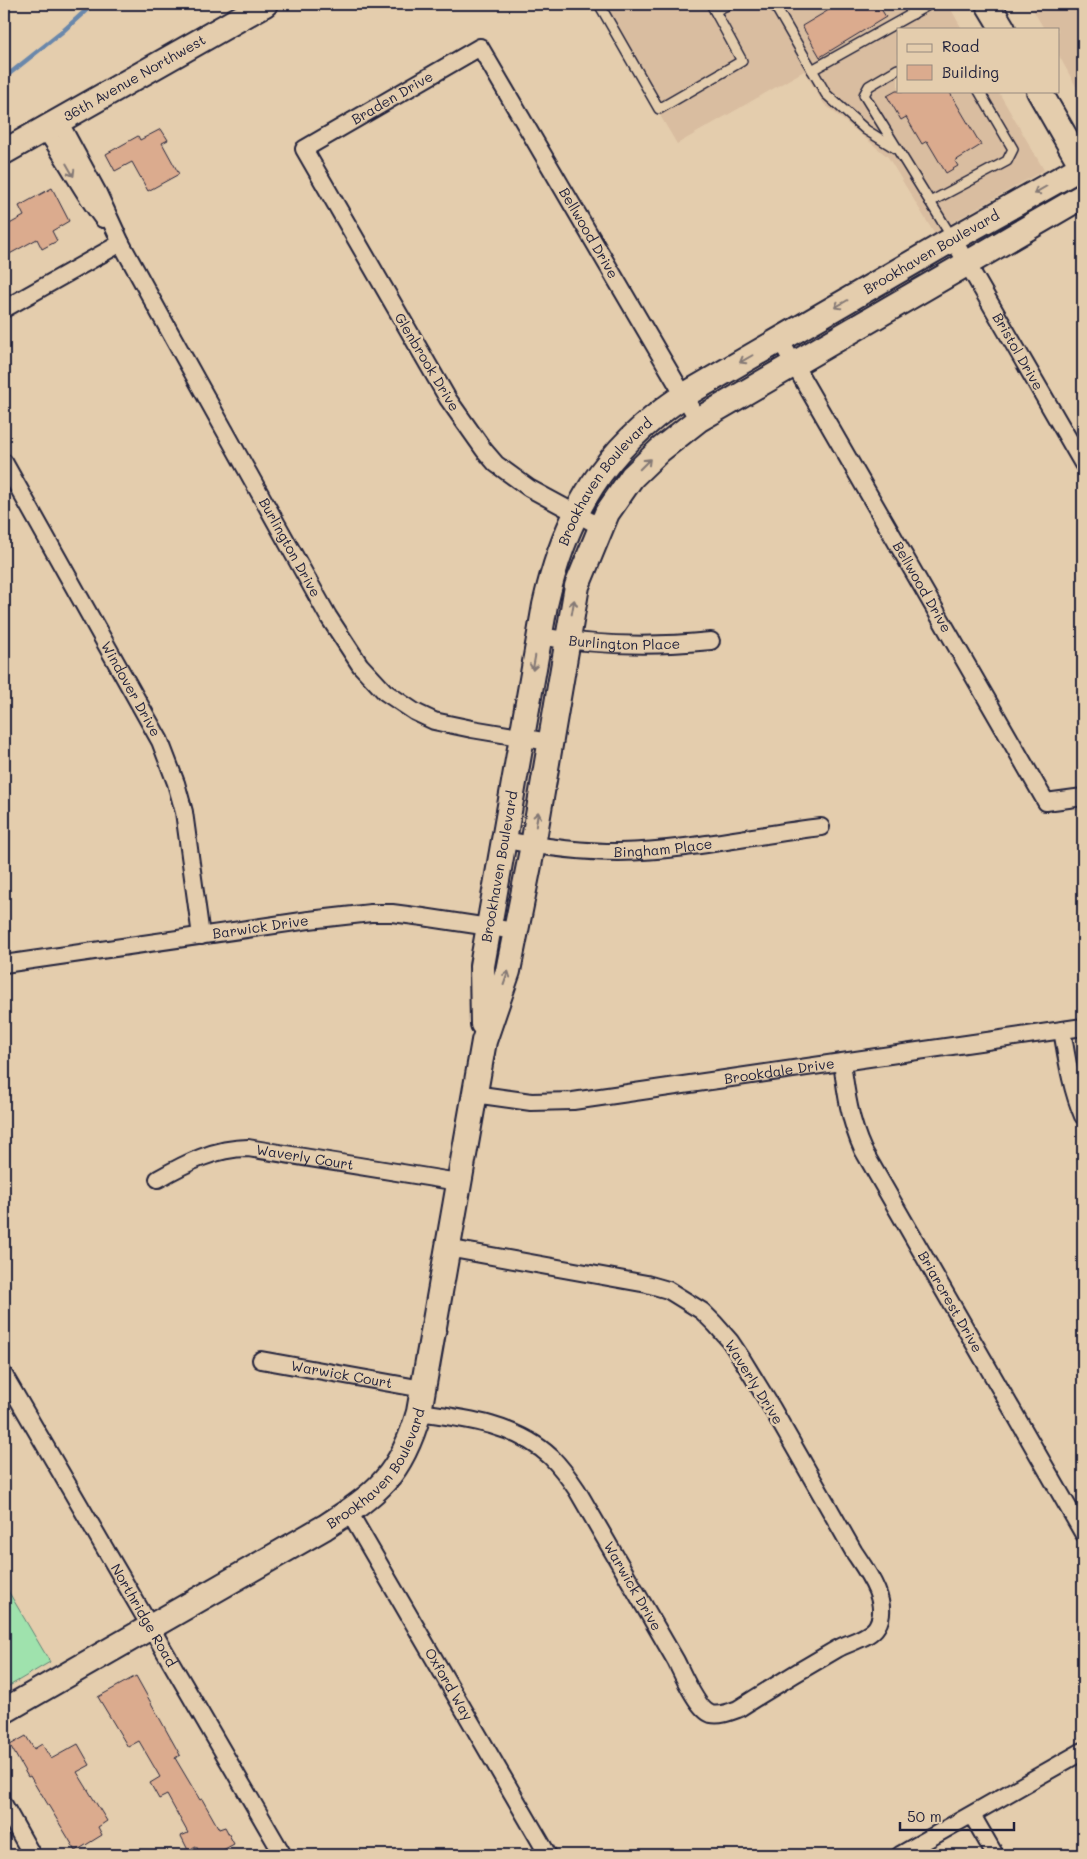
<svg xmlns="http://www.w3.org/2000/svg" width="1087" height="1859" viewBox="0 0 1087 1859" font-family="Mali,sans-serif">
<rect width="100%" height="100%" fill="#e4cdad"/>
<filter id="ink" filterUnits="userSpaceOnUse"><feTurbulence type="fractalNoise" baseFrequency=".02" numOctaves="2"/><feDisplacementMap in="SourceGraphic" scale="10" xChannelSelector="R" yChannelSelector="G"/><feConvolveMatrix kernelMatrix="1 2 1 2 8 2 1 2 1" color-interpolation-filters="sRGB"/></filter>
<g filter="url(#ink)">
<g fill="#d9bda0">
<path d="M594,4h354l14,25h-64v62h100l46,79 -110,63 -46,-76 -64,-53 -20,-33 -127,73z"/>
<path d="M1030,4h53v95l-25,-45v-25h-14z"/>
</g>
<path fill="#9fe2ad" stroke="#608274" d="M4,1584l46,78 -46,27z"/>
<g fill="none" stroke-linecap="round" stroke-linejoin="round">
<path stroke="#6987ab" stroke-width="4.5" d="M4,78l58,-46 31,-28"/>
</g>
<g fill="#dbab8e" stroke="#22223b">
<path d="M839,4h39l8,13 -66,40 -18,-31z"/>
<path d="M896,91h53l32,54 -26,16 3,5 -12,7 -19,-32 -5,3 -16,-27 -5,3 -14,-24z"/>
<path d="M161,129l7,11 -6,3 17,31 -31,17 -16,-29 -17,9 -9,-17 32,-18 2,4z"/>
<path d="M52,188l17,33 -17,10 5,10 -15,8 -5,-10 -33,18v-30l20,-11 -5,-10z"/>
<path d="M136,1676l44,79 -5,3 25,42 2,-1 17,30 6,-2 9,17 -20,11h-13l-5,-9 -8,4 -7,-14 7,-3 -21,-38 -8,4 -9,-16 10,-6 -21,-36 -11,6 -30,-50z"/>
<path d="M26,1736l8,13 8,-5 9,15 27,-15 12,21 -13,7 30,49 -9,6 4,8 -26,16 -35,-58h-1l-10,-17 -2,1 -18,-32z"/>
</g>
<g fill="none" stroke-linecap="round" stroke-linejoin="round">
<defs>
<g id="lane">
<path d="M599,4l60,105 83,-48 -31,-57"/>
<path d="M774,4l52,90 40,36 29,18"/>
<path d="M907,4l6,10"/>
<path d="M715,11l14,-7"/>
<path d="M898,69l-29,17 -5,9 89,144"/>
<path d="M812,70l118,-66"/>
<path d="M930,202l77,-41 6,-12 -34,-58"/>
</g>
<g id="street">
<path id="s1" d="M59,121l39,72 23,50 40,73 167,300 32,49 25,27 30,20 19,9 38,8 77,13"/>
<path d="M44,129c22,29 37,62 59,90"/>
<path id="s2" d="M953,239l130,225"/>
<path d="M4,309l117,-66"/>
<path id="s3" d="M780,340l266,462 37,-5"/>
<path id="s4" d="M4,462l156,279 16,42 8,29 17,124"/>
<path id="s5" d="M601,527l-72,-39 -33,-24 -12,-14 -36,-51 -144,-250 176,-102 218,373"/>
<path id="s6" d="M539,636c58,10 114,11 172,5"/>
<path id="s7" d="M505,840c38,7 75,12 114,12 68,-1 135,-17 202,-25"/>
<path id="s8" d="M4,964l305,-44 62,-7h21l31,4 93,14"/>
<path d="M1062,1030c5,29 9,58 21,86"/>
<path id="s9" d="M842,1062c4,31 8,60 21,88l220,383"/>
<path id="s10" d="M474,1094l57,8 42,-1 510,-74"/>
<path id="s11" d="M158,1179c28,-16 57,-31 90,-31l210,34"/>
<path id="s12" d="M261,1360l162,29"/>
<path id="s13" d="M4,1375l279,480"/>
<path id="s14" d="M419,1412c44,6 97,12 132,45 10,10 18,21 26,33l99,171c6,12 22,49 35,53 9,2 19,-2 27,-5 33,-21 66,-41 99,-60 12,-7 33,-11 40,-23 14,-23 -11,-56 -23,-74l-82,-144 -30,-49 -12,-18 -15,-17 -13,-13 -34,-21 -21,-6 -200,-36"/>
<path id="s15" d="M349,1512l199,343"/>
<path d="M4,1805l28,50"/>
<path d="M972,1815l23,40"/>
<path d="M900,1855l183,-104"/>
</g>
<g id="secondary">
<path d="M988,4l15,25"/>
<path d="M1039,91l44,77"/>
<path id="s16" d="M4,152l261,-148"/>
<path id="s17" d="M483,1024l-1,-58 63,-361c21,-93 58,-155 138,-209l270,-157 130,-73"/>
<path id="s18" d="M4,1711l321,-184c53,-34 76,-52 94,-115l65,-371 24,-70 25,-126 44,-259 30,-73 25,-36 28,-27 38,-30 385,-224"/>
</g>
</defs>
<use href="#lane" stroke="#22223b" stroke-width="12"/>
<use href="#street" stroke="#22223b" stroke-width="20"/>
<use href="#secondary" stroke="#22223b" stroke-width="28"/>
<use href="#lane" stroke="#e4cdad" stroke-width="9"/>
<use href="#street" stroke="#e4cdad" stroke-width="16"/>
<use href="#secondary" stroke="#e4cdad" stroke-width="24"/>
</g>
<defs><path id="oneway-shaft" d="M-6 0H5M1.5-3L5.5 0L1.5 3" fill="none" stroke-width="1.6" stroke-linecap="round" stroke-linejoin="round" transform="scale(1.25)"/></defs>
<g stroke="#837874">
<use href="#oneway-shaft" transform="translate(70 170) rotate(60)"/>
<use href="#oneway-shaft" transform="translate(1040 190) rotate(150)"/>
<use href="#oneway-shaft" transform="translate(841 304) rotate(150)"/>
<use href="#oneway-shaft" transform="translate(746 359) rotate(150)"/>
<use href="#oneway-shaft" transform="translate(645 464) rotate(-45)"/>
<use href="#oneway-shaft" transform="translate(573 607) rotate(-80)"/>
<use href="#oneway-shaft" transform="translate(534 663) rotate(100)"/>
<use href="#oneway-shaft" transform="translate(537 819) rotate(-81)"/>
<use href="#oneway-shaft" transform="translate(506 978) rotate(-71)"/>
</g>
</g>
<g text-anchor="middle" stroke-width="5" stroke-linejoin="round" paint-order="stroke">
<g font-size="14" fill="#22223b" stroke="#e4cdad">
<text dy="5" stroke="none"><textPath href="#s16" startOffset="150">36th Avenue Northwest</textPath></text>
<text dy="5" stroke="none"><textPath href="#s5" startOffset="594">Braden Drive</textPath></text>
<text dy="5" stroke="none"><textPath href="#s5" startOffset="911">Bellwood Drive</textPath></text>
<text dy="5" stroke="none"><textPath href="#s17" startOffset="969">Brookhaven Boulevard</textPath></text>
<text dy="5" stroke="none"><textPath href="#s2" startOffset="130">Bristol Drive</textPath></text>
<text transform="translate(427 362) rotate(59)" y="5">Glenbrook Drive</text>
<text dy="5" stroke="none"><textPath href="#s17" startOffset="564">Brookhaven Boulevard</textPath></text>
<text dy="5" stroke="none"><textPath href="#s1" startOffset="485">Burlington Drive</textPath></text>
<text dy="5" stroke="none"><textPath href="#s3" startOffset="285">Bellwood Drive</textPath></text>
<text dy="5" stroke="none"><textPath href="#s6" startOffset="86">Burlington Place</textPath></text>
<text dy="5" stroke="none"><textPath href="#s4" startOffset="260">Windover Drive</textPath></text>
<text dy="5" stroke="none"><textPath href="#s7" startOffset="159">Bingham Place</textPath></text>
<text dy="5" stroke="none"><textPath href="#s17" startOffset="159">Brookhaven Boulevard</textPath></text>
<text dy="5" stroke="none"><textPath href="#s8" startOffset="259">Barwick Drive</textPath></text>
<text dy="5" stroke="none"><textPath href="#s10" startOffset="308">Brookdale Drive</textPath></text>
<text dy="5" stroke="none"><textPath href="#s11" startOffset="154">Waverly Court</textPath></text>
<text dy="5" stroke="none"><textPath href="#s9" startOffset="266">Briarcrest Drive</textPath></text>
<text dy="5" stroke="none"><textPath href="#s12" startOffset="82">Warwick Court</textPath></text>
<text transform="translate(754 1382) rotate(58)" y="5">Waverly Drive</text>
<text dy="5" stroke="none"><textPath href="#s18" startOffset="450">Brookhaven Boulevard</textPath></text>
<text dy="5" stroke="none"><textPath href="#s14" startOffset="295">Warwick Drive</textPath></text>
<text dy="5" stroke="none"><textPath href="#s13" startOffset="278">Northridge Road</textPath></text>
<text dy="5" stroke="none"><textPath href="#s15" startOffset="199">Oxford Way</textPath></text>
</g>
</g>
<rect width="1087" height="1859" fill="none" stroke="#e4cdad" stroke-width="20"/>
<rect x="10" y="10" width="1067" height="1839" fill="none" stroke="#22223b" stroke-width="2" filter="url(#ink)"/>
<rect x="897" y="28" width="162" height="65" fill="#e4cdad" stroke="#96897f"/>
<rect x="907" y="44" width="25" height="8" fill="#e4cdad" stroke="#96897f"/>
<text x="942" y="52" font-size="15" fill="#22223b">Road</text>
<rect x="907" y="65" width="25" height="15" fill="#dbab8e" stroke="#96897f"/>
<text x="942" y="78" font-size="15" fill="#22223b">Building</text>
<path d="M900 1822v8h114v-8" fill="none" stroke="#22223b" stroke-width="2.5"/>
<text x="907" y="1822" font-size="15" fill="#22223b" stroke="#e4cdad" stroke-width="4" paint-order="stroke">50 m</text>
</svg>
